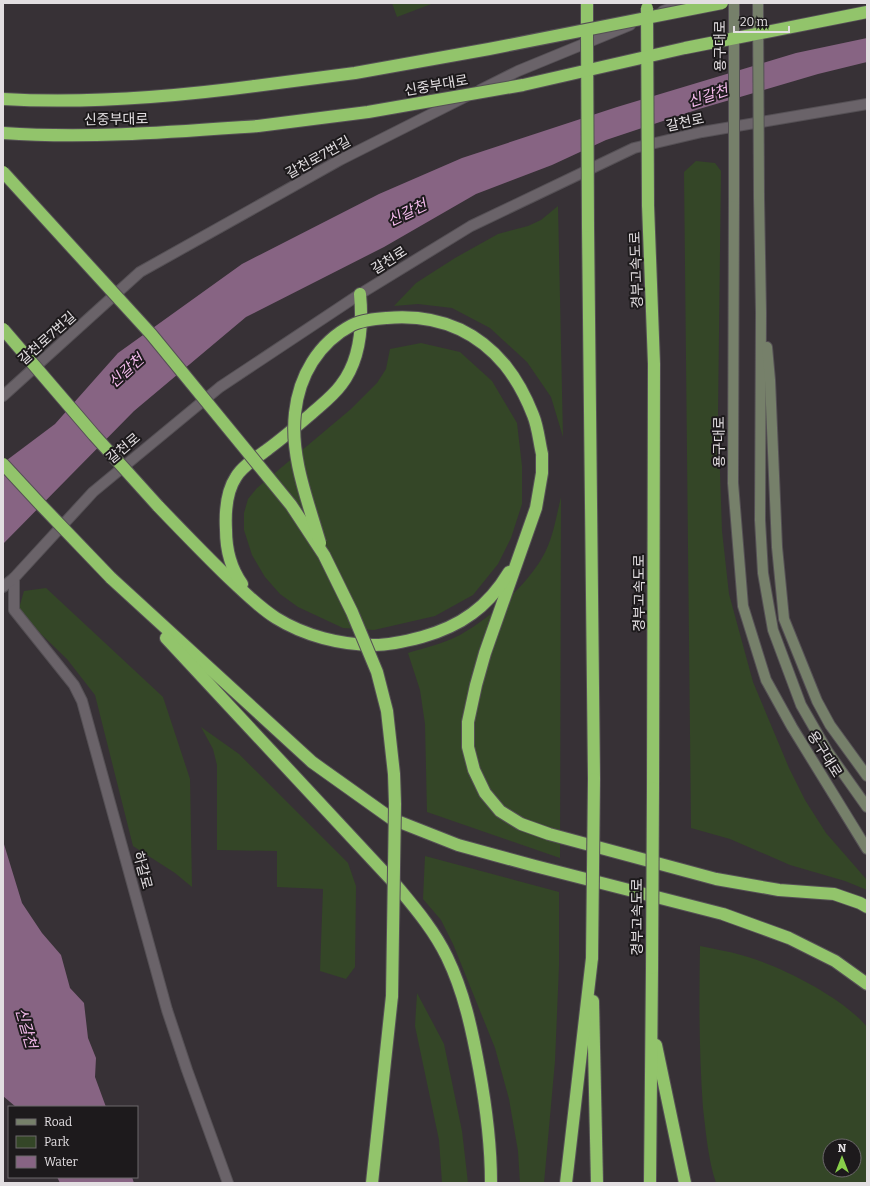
<svg xmlns="http://www.w3.org/2000/svg" width="870" height="1186" viewBox="0 0 870 1186" font-family="Bitter,'Noto Sans KR',serif">
<rect width="100%" height="100%" fill="#373136"/>
<g fill="#344627" fill-rule="evenodd">
<path d="M392,3h42l-37,14z"/>
<path d="M696,161l19,2 6,8 -3,242 4,118 7,63 24,88 36,86 16,32 21,33 41,47v10l-22,-9 -55,-16 -60,-26 -39,-11 -7,-656z"/>
<path d="M558,206l5,231 -12,-40 -24,-35 -37,-34 -38,-20 -34,-4 -24,2 22,-23 39,-25 43,-24 30,-8 13,-6z"/>
<path d="M421,343l39,9 32,29 25,42 5,43v38l-11,34 -13,26 -25,31 -38,21 -61,14 -31,-2 -45,-21 -18,-13 -15,-17 -13,-22 -8,-25v-17l4,-14 9,-11 94,-79 26,-26 9,-14 4,-20z"/>
<path d="M561,497l-1,361 -133,-46 -2,-88 -5,-34 -12,-37c16,-5 37,-10 52,-18 29,-16 65,-48 82,-77 11,-18 14,-41 19,-61z"/>
<path d="M46,588l117,109 27,82 2,108 -17,-14 -42,-27 -38,-151 -28,-36 -49,-47 6,-21z"/>
<path d="M201,727l38,27 109,109 8,23 -1,81 -9,12 -26,-8 3,-82 -46,-2v-36l-60,-1v-85l-4,-16z"/>
<path d="M425,856l134,36v74l-4,95 -11,122h-24l-2,-32 -9,-52 -14,-51 -42,-104 -12,-24 -18,-21z"/>
<path d="M700,946c13,3 28,5 41,9 36,9 103,43 126,72v156h-151c-8,-24 -10,-50 -13,-75 -4,-54 -4,-108 -3,-162zM830,1146h24v24h-24z"/>
<path d="M417,993l27,51 18,87 6,52h-26l-3,-43 -24,-114z"/>
</g>
<g fill="#876483">
<path d="M867,38v24l-49,12 -119,35 -93,31 -54,25 -76,29 -92,53 -138,70 -112,94 -131,133v-81l52,-39 63,-71 124,-89 137,-70 83,-36 155,-51 179,-54z"/>
<path d="M3,841l19,62 20,30 19,22 9,33 14,15 4,35 8,20 -1,19 11,30h-90l-13,-11z"/>
<path d="M57,1177h75l2,6h-74z"/>
</g>
<g fill="none" stroke-linecap="round" stroke-linejoin="round">
<defs>
<g id="street">
<path d="M663,11l20,-8"/>
<path d="M480,90l38,-19 112,-46"/>
<path d="M3,396l137,-124 200,-112 125,-63"/>
<path d="M14,578v32l60,75 8,16 85,309 20,60 41,113"/>
<path d="M3,587l11,-9 79,-86 127,-105 140,-93 111,-68 163,-78 68,-16 165,-28"/>
</g>
<g id="secondary">
<path d="M734,197l-1,286 10,123 23,74 26,47 75,122"/>
<path d="M759,197l2,115 -1,208 3,53 10,57 28,75 27,47 39,55"/>
<path d="M767,347l3,33 7,167 7,72 33,82 13,24 37,51"/>
</g>
<g id="highway">
<path d="M587,3v30"/>
<path d="M3,99c84,5 169,-2 252,-13"/>
<path d="M3,133c85,6 170,-1 255,-7"/>
<path d="M648,205l6,159 -1,424"/>
<path d="M588,226l6,553"/>
<path d="M542,454v19l-6,35 -51,145 -9,32 -8,37v25l6,23 11,23 15,18 21,13 28,10 167,45 63,11 55,4 26,9 7,4"/>
<path d="M158,506c24,25 49,51 74,75 14,13 28,27 44,37 29,18 65,27 98,27 16,0 33,-4 48,-8 39,-11 66,-30 87,-65"/>
<path d="M111,578l201,184 80,57 66,26 77,21 188,48 66,24 46,23 32,23"/>
<path d="M242,584c-12,-17 -16,-34 -16,-54 -1,-18 0,-38 10,-53 7,-12 22,-20 32,-28 15,-11 29,-23 43,-35 10,-9 22,-18 30,-29 20,-26 22,-60 19,-91"/>
<path d="M166,638l230,247c19,23 38,45 51,72 17,35 25,73 32,111 7,38 12,76 12,115"/>
<path d="M593,1001l4,182"/>
<path d="M656,1045l29,138"/>
<path d="M372,1183l20,-187"/>
<path d="M566,1183l26,-225"/>
<path d="M650,1183l2,-215"/>
</g>
</defs>
<use href="#street" stroke="#555055" stroke-width="12"/>
<use href="#secondary" stroke="#555055" stroke-width="12"/>
<use href="#highway" stroke="#555055" stroke-width="14"/>
<use href="#street" stroke="#6a6369" stroke-width="10"/>
<use href="#secondary" stroke="#76806a" stroke-width="10"/>
<use href="#highway" stroke="#92c46b" stroke-width="12"/>
<defs>
<g id="secondary-bridge">
<path d="M758,3l1,194"/>
<path d="M734,197v-194"/>
</g>
<g id="highway-bridge">
<path d="M647,8l1,197"/>
<path d="M587,33l1,193"/>
<path d="M255,86l100,-13 134,-24 233,-46"/>
<path d="M258,126l110,-14 155,-27 162,-37 182,-36"/>
<path d="M3,172l148,162 140,171 33,50 28,57 25,60 10,39 7,63 1,30 -3,192"/>
<path d="M3,329l91,106 64,71"/>
<path d="M3,464l37,40 71,74"/>
<path d="M320,543c-12,-42 -30,-86 -25,-130 4,-37 23,-70 57,-88 10,-5 23,-6 35,-7 47,-4 87,10 118,47 12,15 21,32 28,50 5,12 6,26 9,39"/>
<path d="M592,958l2,-179"/>
<path d="M652,968l1,-180"/>
</g>
</defs>
<use href="#secondary-bridge" stroke="#555055" stroke-width="12" stroke-linecap="butt"/>
<use href="#highway-bridge" stroke="#555055" stroke-width="14" stroke-linecap="butt"/>
<use href="#secondary-bridge" stroke="#76806a" stroke-width="10"/>
<use href="#highway-bridge" stroke="#92c46b" stroke-width="12"/>
</g>
<g text-anchor="middle" stroke-width="4" stroke-linejoin="round" paint-order="stroke">
<g font-size="14" fill="#e2dee1" stroke="#1d1a1c">
<text transform="translate(720 46) rotate(-90)" y="5">용구대로</text>
<text transform="translate(436 85) rotate(-10)" y="5">신중부대로</text>
<text transform="translate(116 119) rotate(-1)" y="5">신중부대로</text>
<text transform="translate(685 122) rotate(-12)" y="5">갈천로</text>
<text transform="translate(318 157) rotate(-29)" y="5">갈천로7번길</text>
<text transform="translate(389 260) rotate(-32)" y="5">갈천로</text>
<text transform="translate(636 270) rotate(-92)" y="5">경부고속도로</text>
<text transform="translate(47 338) rotate(-42)" y="5">갈천로7번길</text>
<text transform="translate(719 442) rotate(-90)" y="5">용구대로</text>
<text transform="translate(123 448) rotate(-40)" y="5">갈천로</text>
<text transform="translate(639 593) rotate(-90)" y="5">경부고속도로</text>
<text transform="translate(825 754) rotate(58)" y="5">용구대로</text>
<text transform="translate(143 870) rotate(75)" y="5">하갈로</text>
<text transform="translate(637 917) rotate(-90)" y="5">경부고속도로</text>
</g>
<g font-size="15" font-style="italic" fill="#f4baec" stroke="#1d1a1c">
<text transform="translate(708 96) rotate(-18)" y="5">신갈천</text>
<text transform="translate(407 213) rotate(-26)" y="5">신갈천</text>
<text transform="translate(126 371) rotate(-42)" y="5">신갈천</text>
<text transform="translate(26 1028) rotate(74)" y="5">신갈천</text>
</g>
</g>
<rect width="870" height="1186" fill="none" stroke="#e2dee1" stroke-width="8"/>
<rect x="8" y="1106" width="130" height="72" fill="#1d1a1c" stroke="#6c686b"/>
<rect x="16" y="1119" width="20" height="6" fill="#76806a" stroke="#6c686b"/>
<text x="44" y="1126" font-size="12" fill="#e2dee1">Road</text>
<rect x="16" y="1136" width="20" height="12" fill="#344627" stroke="#6c686b"/>
<text x="44" y="1146" font-size="12" fill="#e2dee1">Park</text>
<rect x="16" y="1156" width="20" height="12" fill="#876483" stroke="#6c686b"/>
<text x="44" y="1166" font-size="12" fill="#e2dee1">Water</text>
<g transform="translate(842 1158)"><circle r="19" fill="#1d1a1c" stroke="#6c686b"/>
<path d="M0-3L7 15L0 10L-7 15Z" fill="#88cf49"/>
<text y="-6" font-size="11" font-weight="bold" text-anchor="middle" fill="#e2dee1">N</text>
</g>
<path d="M734 26v6h55v-6" fill="none" stroke="#e2dee1" stroke-width="2"/>
<text x="740" y="26" font-size="12" fill="#e2dee1" stroke="#1d1a1c" stroke-width="3" paint-order="stroke">20 m</text>
</svg>
